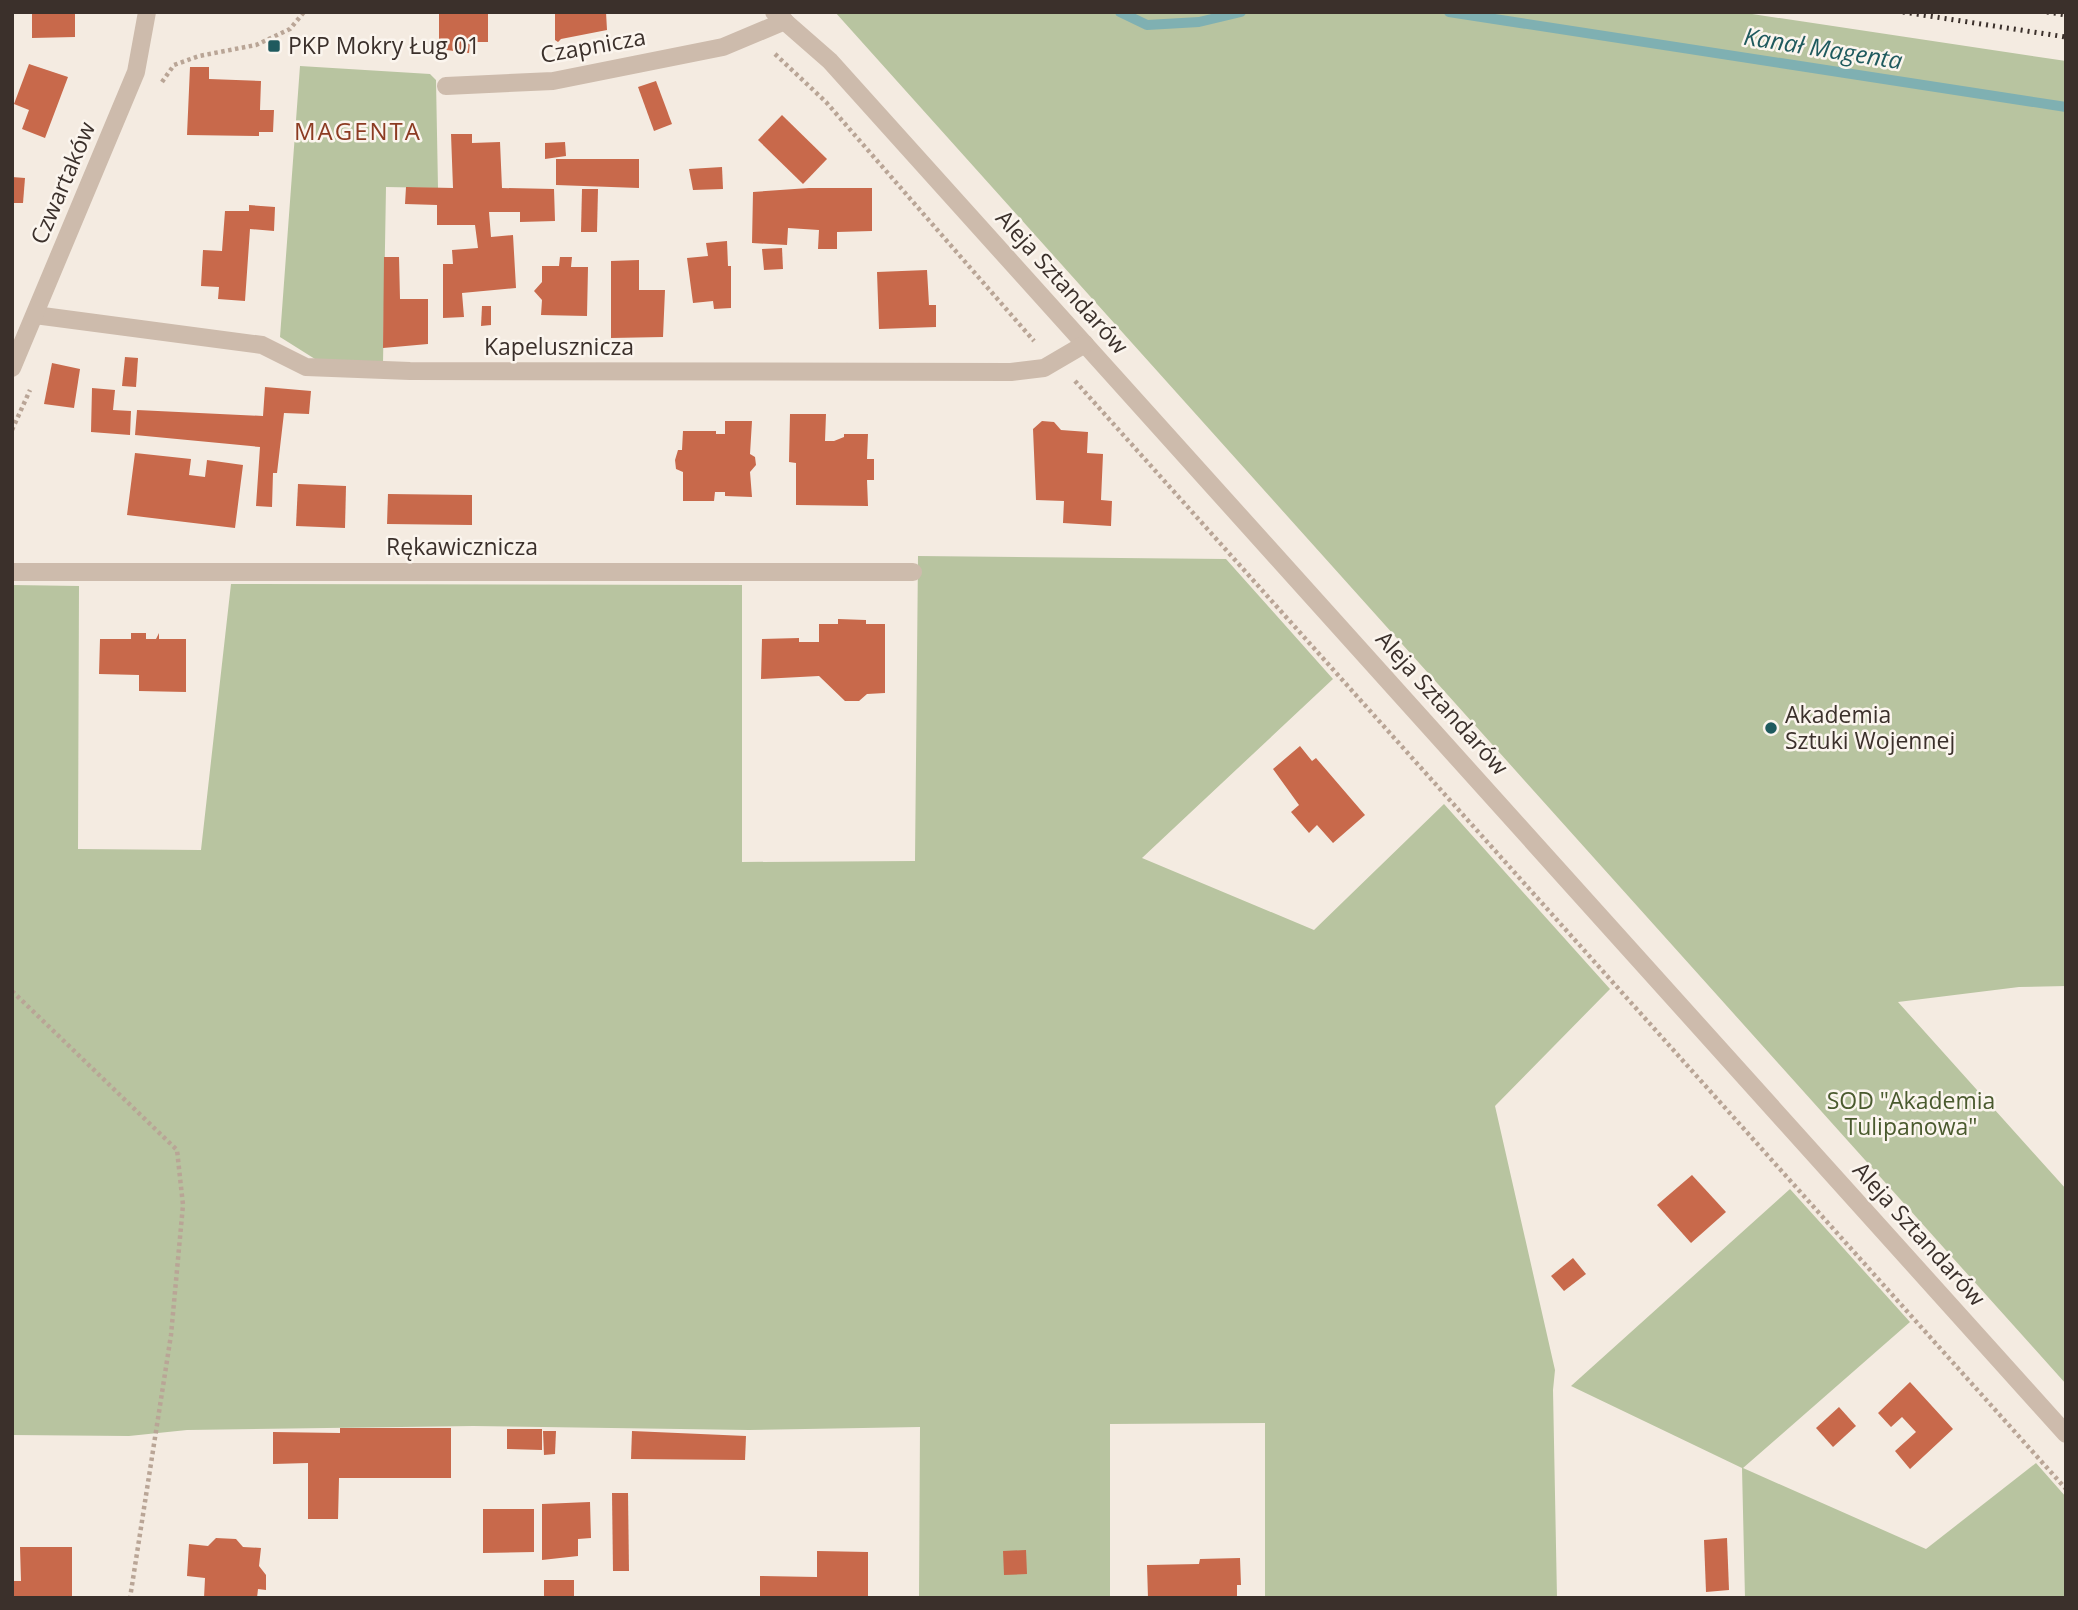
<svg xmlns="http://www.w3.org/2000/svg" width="2078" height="1610" viewBox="0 0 2078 1610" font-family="'Open Sans',sans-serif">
<rect width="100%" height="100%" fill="#f4ebe1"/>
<g fill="#b8c4a0">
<path d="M835,12h904l327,49v925l-47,1 -121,15 168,187v195z"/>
<path d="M300,66l130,8 6,6 2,108 -52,-1 -3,177 -68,-5 -35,-22z"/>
<path d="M918,556l308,3 107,120 -191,179 172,72 130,-126 166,185 -115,117 60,264 -2,20 4,208h-292v-175l-155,1v174h-191l1,-171 -171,3 -276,-4 -286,4 -58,6 -117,-1v-850l67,1 -1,263 123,1 30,-266 511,1v277l173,-1z"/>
<path d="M1790,1189l120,133 -167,146 183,81 110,-86 30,34v101h-321l-3,-130 -171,-82z"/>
</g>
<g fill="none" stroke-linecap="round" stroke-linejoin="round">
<g stroke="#7fb0b2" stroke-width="10">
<path d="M1120,12l27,13 52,-3 42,-10"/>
<path d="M1449,12l617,95"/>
</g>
</g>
<g fill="#c8694b">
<path d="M32,12h43v25l-43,1z"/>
<path d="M439,12h49v30h-18l-1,11 -30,-4z"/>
<path d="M555,12h51l1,18 -46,9 -3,3 -3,-2z"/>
<path d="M29,64l39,13 -23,61 -23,-9 7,-19 -15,-6z"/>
<path d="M190,67h19v12l52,2 -1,29h14l-1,22h-14v4l-72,-1z"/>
<path d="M656,81l16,43 -18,7 -16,-44z"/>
<path d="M782,115l45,44 -24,25 -45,-44z"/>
<path d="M451,134h21v9l28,-1 2,46 52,1 1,32 -35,1v-10h-31l2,25 22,-2 3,53 -54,5 2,24 -21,1v-54h10l-1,-14 26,-2 -3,-23h-38v-20l-32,-1 1,-17 47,1z"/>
<path d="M565,142l1,14 -21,3v-16z"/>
<path d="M556,159h83v29l-83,-3z"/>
<path d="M722,167l1,22 -30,1 -4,-21z"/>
<path d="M12,177l13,1 -2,25h-11z"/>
<path d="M809,188h63v43l-35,1v17h-19l1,-19 -31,-2 -1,17 -35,-2 1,-51z"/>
<path d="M582,189h16l-1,43h-16z"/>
<path d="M249,205l26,2 -1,24 -24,-2 -5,72 -27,-2 1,-12 -18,-1 2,-36 19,1 3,-40h24z"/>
<path d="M727,241l1,25h3v42l-17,1 -1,-8 -20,2 -6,-45 21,-2 -2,-13z"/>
<path d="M782,248l1,21 -19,1 -2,-21z"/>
<path d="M384,257h15l1,42h28v45l-45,4z"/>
<path d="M560,257h12l-1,10h17l-1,49 -46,-1 1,-15 -8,-9 8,-9v-16h17z"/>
<path d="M639,260v30h26l-2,47 -52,1v-77z"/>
<path d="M927,270l2,35h7v22l-57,2 -2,-57z"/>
<path d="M482,306h9v19l-10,1z"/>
<path d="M125,357l13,1 -2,29 -14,-1z"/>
<path d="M52,363l28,6 -6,39 -30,-4z"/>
<path d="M265,387l46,4 -2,23 -25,-1 -7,60h-4l-1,34 -16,-1 4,-59 -125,-12 2,-25 126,6z"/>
<path d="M92,388l23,2 -2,20 18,1 -1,24 -39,-3z"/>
<path d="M790,414h36l-1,27h9l10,-4v-3h24l-1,25h7v21h-7l1,26 -72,-1v-42l-7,-1z"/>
<path d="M725,421h27l-2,33 5,3 1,8 -6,7 2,25 -27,-1v-4h-10l-1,9h-31v-29l-7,-3 -1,-9 3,-10h4l1,-19h33v3h9z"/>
<path d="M1042,421l12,1 7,8 27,2 -1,21 16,1 -2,46 11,1 -1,25 -48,-3 1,-22 -28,-1 -3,-71z"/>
<path d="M135,453l56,6 -2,16 16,2 2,-17 36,5 -8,63 -108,-13z"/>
<path d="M298,484l48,2 -1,42 -49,-2z"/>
<path d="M388,494l84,1v30l-85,-1z"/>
<path d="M838,619l28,1v4h19v69l-18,1 -8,7h-14l-26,-25 -58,3 1,-40 37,-1v4h20v-18h19z"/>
<path d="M131,633h15v6h10l3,-6v6h27v53l-47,-1v-16l-40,-1 1,-35h31z"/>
<path d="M1300,746l12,15 4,-3 49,57 -32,28 -16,-18 -8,8 -18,-21 8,-7 -26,-36z"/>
<path d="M1692,1175l34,37 -35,31 -34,-38z"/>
<path d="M1573,1258l13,16 -22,17 -13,-15z"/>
<path d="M1910,1382l43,47 -43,40 -15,-18 21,-19 -14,-15 -11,10 -13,-14z"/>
<path d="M1839,1407l17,19 -23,21 -17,-19z"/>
<path d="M340,1428h111v50h-112l-1,41h-30v-56l-35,1v-32l67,1z"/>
<path d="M507,1429h35v21l-35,-1z"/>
<path d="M543,1431h13l-1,23 -11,1z"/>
<path d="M632,1431l114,5 -1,24 -114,-1z"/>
<path d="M612,1493h16l1,78h-16z"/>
<path d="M590,1502l1,36 -13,1v17l-36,4v-56z"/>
<path d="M483,1509h51v43l-51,1z"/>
<path d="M216,1538l20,1 7,8 18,1 -2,18 7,9v15l-8,-1 -1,9h-53l1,-20 -18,-2 2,-32 19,2z"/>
<path d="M1727,1538l2,52 -23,2 -2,-52z"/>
<path d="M20,1547h52v51h-60v-17h9z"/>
<path d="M1026,1550l1,24 -23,1 -1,-24z"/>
<path d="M817,1551l51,1v46h-108v-22l57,1z"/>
<path d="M1240,1558l1,27h-4v13h-89l-1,-33 52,-1 1,-5z"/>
<rect x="544" y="1580" width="30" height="18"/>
</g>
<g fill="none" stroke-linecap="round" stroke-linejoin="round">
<g stroke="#b9a596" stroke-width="4.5" stroke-dasharray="3.5 3.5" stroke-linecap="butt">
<path d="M775,54l51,48 208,239"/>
<path d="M162,82l12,-17 25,-9 57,-11 34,-16 14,-17"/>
<path d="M1075,381l991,1108"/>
<path d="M12,430l18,-40"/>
<path d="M12,991l165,159 6,55 -12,130 -41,263"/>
</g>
<g stroke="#cdbbac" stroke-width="18">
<path d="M774,12l56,49 1236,1373"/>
<path d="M446,86l107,-5 170,-34 62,-26"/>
<path d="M35,315l227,30 44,22 104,4 601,1 33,-4 41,-24"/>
<path d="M12,368l124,-296 11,-60"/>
<path d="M12,572h901"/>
</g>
<g stroke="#3b302b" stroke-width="5" stroke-dasharray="2 5" stroke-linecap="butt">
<path d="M1903,12l163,25"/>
<path d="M2047,12l19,3"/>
</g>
</g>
<g fill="#1f5a5e" stroke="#fbf5ee" stroke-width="2.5">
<rect x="267" y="39" width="14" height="14" rx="3.5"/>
<circle cx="1771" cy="728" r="7"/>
</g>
<g text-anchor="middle" stroke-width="5" stroke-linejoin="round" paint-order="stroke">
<g font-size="23" fill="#3b302b" stroke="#fbf5ee" text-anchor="start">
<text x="288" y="54">PKP Mokry Ług 01</text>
<text x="1785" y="723">Akademia<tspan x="1785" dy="26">Sztuki Wojennej</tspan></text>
</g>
<g font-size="23" fill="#3b302b" stroke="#fbf5ee">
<text transform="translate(593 46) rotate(-10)" y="8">Czapnicza</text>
<text transform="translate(63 183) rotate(-67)" y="8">Czwartaków</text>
<text transform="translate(1062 282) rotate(48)" y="8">Aleja Sztandarów</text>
<text x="559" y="355">Kapelusznicza</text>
<text x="462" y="555">Rękawicznicza</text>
<text transform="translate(1442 703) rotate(48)" y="8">Aleja Sztandarów</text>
<text transform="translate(1919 1234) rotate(48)" y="8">Aleja Sztandarów</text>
</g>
<g font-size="23" fill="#4a5a2e" stroke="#fbf5ee">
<text x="1911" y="1109">SOD "Akademia<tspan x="1911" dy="26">Tulipanowa"</tspan></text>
</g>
<g font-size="24" font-style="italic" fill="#1f5a5e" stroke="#fbf5ee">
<text transform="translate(1823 49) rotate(9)" y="8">Kanał Magenta</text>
</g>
<g font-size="24" letter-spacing="2" fill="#8c3b22" stroke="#fbf5ee">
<text x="358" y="140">MAGENTA</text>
</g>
</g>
<rect width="2078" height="1610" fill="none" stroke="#3b302b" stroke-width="28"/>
</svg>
